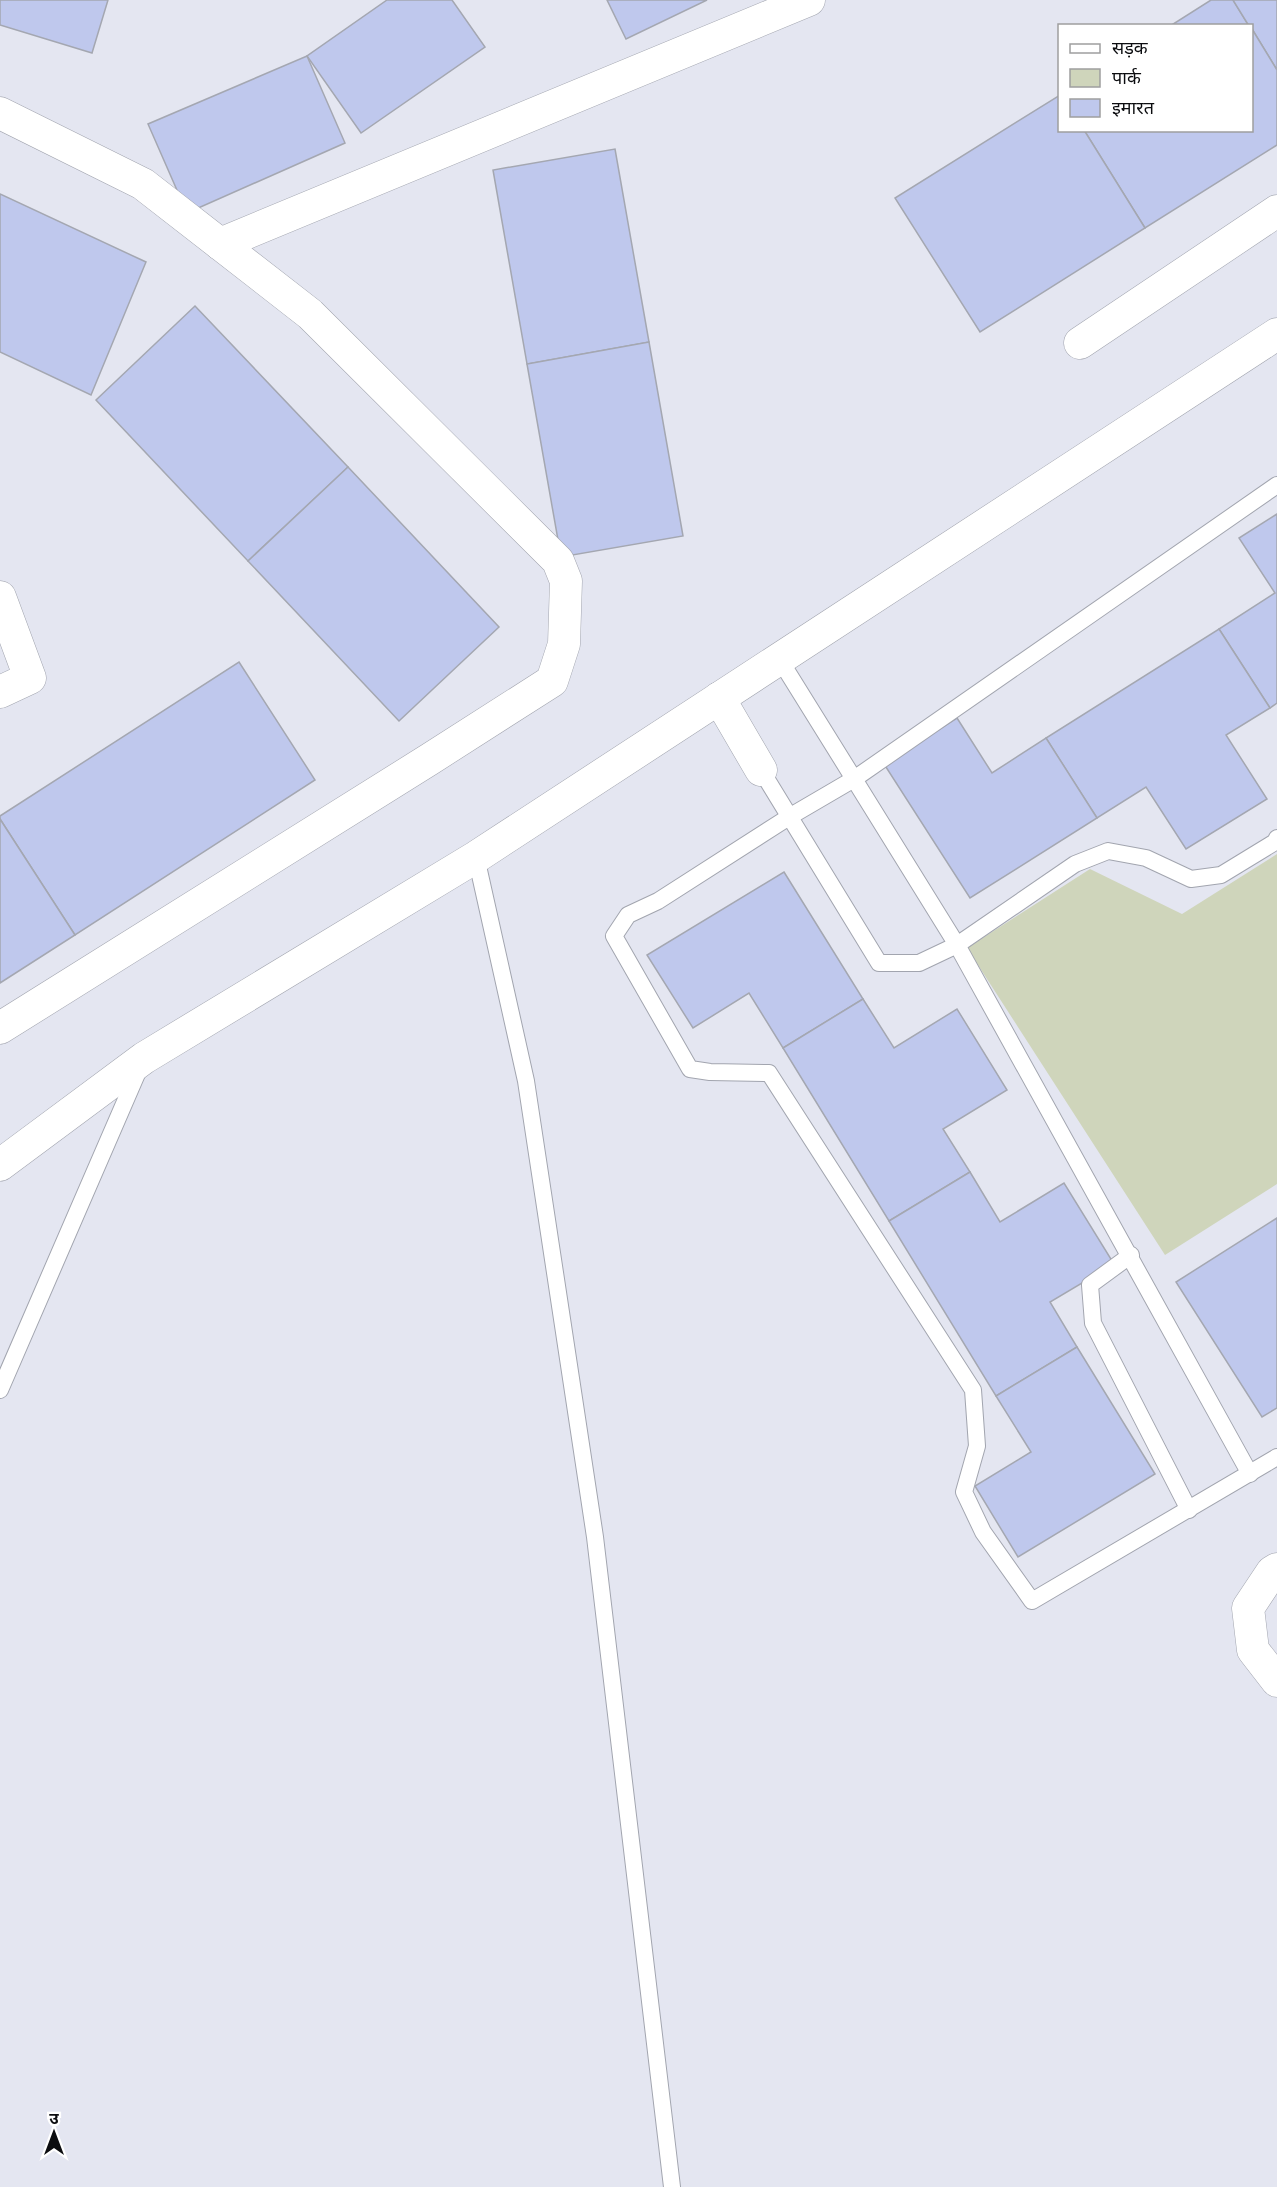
<svg xmlns="http://www.w3.org/2000/svg" width="1277" height="2187" viewBox="0 0 1277 2187" font-family="'Asap Condensed','Noto Sans Devanagari',sans-serif">
<rect width="100%" height="100%" fill="#e4e6f1"/>
<path fill="#cfd5bb" d="M1277,854v330l-112,71 -198,-307 123,-79 92,45z"/>
<g fill="#bfc8ed" stroke="#a4a7b1" stroke-width="1.5">
<path d="M0,0h108l-16,53 -92,-28z"/>
<path d="M387,0h65l33,47 -124,86 -54,-77z"/>
<path d="M607,0h100l-81,39z"/>
<path d="M1211,0h22l16,26h-79z"/>
<path d="M1233,0h44v70l-25,-41v-3h-3z"/>
<path d="M1252,29l25,41v75l-132,83 -61,-98h168z"/>
<path d="M307,56l38,87 -158,70 -39,-89z"/>
<path d="M1060,95v35h24l61,98 -165,104 -85,-134z"/>
<path d="M615,149l34,193 -122,22 -34,-194z"/>
<path d="M0,194l146,68 -55,133 -91,-43z"/>
<path d="M195,306l153,161 -100,94 -152,-161z"/>
<path d="M649,342l34,194 -122,21 -34,-193z"/>
<path d="M348,467l151,160 -100,94 -151,-160z"/>
<path d="M1277,514v189l-7,5 -51,-79 56,-36 -36,-55z"/>
<path d="M1219,629l51,79 -44,27 41,64 -81,50 -40,-62 -49,31 -51,-80z"/>
<path d="M239,662l76,118 -240,155 -75,-116v-3z"/>
<path d="M957,718l35,55 54,-35 51,80 -127,80 -86,-134z"/>
<path d="M0,819l75,116 -75,48z"/>
<path d="M784,872l79,127 -80,49 -34,-55 -56,35 -46,-73z"/>
<path d="M863,999l31,49 63,-39 50,81 -64,39 27,43 -81,49 -106,-173z"/>
<path d="M970,1172l30,50 64,-39 50,81 -64,38 27,45 -81,49 -107,-175z"/>
<path d="M1277,1218v190l-15,9 -86,-135z"/>
<path d="M1077,1347l78,127 -137,83 -43,-71 56,-34 -35,-56z"/>
</g>
<g fill="none" stroke-linecap="round" stroke-linejoin="round">
<defs>
<g id="lane">
<path d="M780,660l74,119 423,-294"/>
<path d="M761,770l118,193h40l38,-18 293,529"/>
<path d="M1277,838l-2,4 -54,33 -30,4 -45,-21 -38,-7 -33,13 -118,81 -103,-166 -65,38 -131,84 -30,14 -14,21 76,133 20,3 59,1 204,317 4,56 -13,46 19,40 49,69 245,-144"/>
<path d="M476,857l50,224 69,456 77,650"/>
<path d="M1131,1255l-41,30 3,38 96,187"/>
<path d="M0,1390l140,-323"/>
</g>
<g id="street">
<path d="M0,113l143,71 167,130 248,247 8,20 -2,63 -12,37 -122,78 -430,269"/>
<path d="M220,244l589,-244"/>
<path d="M1080,343l197,-132"/>
<path d="M0,597l30,81 -30,14"/>
<path d="M719,698l42,72"/>
<path d="M0,1165l144,-107 332,-201 801,-523"/>
<path d="M1277,1569l-5,3 -24,36 5,42 24,31"/>
</g>
</defs>
<use href="#lane" stroke="#a2a5af" stroke-width="18"/>
<use href="#street" stroke="#a2a5af" stroke-width="33"/>
<use href="#lane" stroke="#fff" stroke-width="16"/>
<use href="#street" stroke="#fff" stroke-width="32"/>
</g>
<rect x="1058" y="24" width="195" height="108" fill="#ffffff" stroke="#9e9e9f" stroke-width="1.5"/>
<rect x="1070" y="44" width="30" height="9" fill="#ffffff" stroke="#9e9e9f" stroke-width="1.5"/>
<text x="1112" y="54" font-size="18" fill="#0c0d10">सड़क</text>
<rect x="1070" y="69" width="30" height="18" fill="#cfd5bb" stroke="#9e9e9f" stroke-width="1.5"/>
<text x="1112" y="84" font-size="18" fill="#0c0d10">पार्क</text>
<rect x="1070" y="99" width="30" height="18" fill="#bfc8ed" stroke="#9e9e9f" stroke-width="1.5"/>
<text x="1112" y="114" font-size="18" fill="#0c0d10">इमारत</text>
<g transform="translate(54 2133)" stroke="#ffffff" stroke-width="4.5" paint-order="stroke">
<path d="M0-4.5L10 22L0 15L-10 22Z" fill="#0c0d10"/>
<text y="-9" font-size="16" font-weight="bold" text-anchor="middle" fill="#0c0d10">उ</text>
</g>
</svg>
